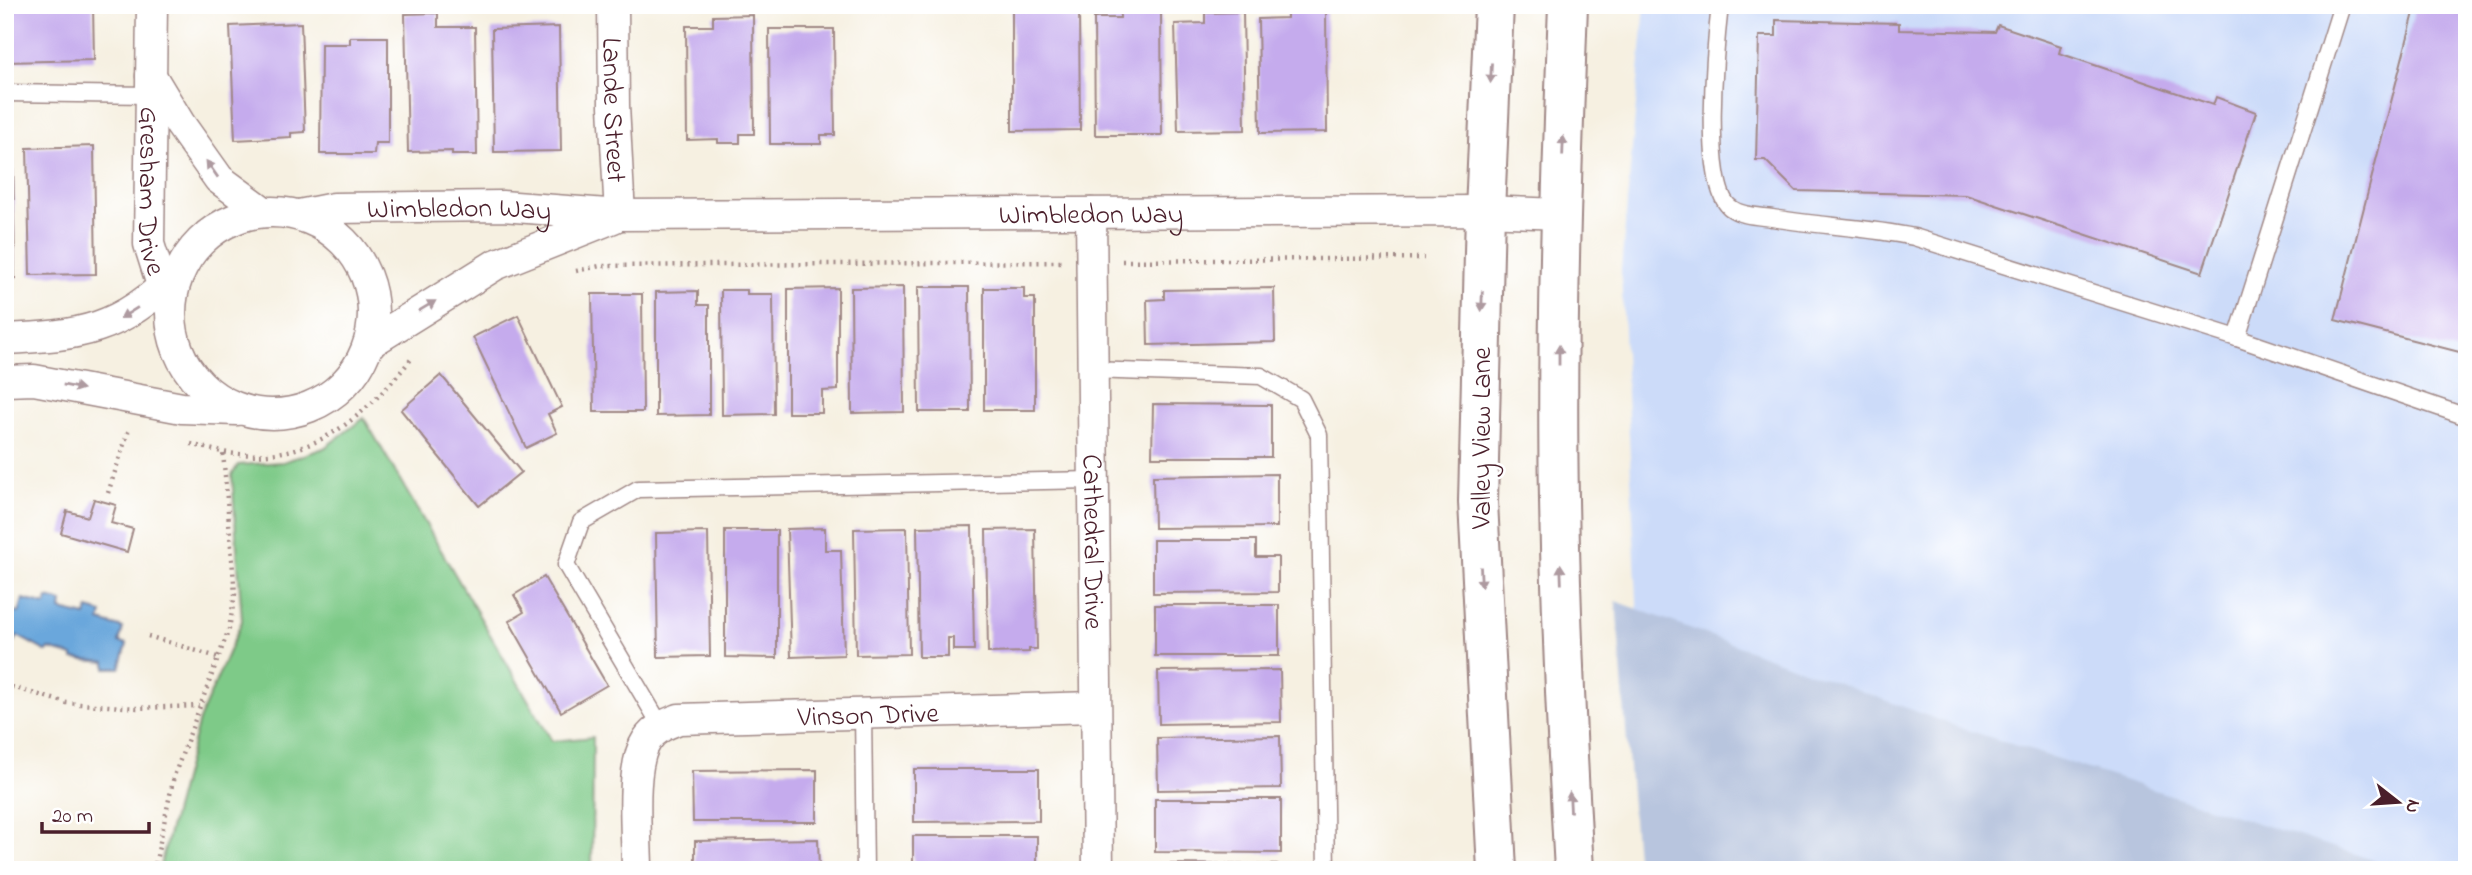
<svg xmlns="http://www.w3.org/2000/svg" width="2472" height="875" viewBox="0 0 2472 875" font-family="'Indie Flower',sans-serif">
<rect width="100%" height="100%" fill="#fff"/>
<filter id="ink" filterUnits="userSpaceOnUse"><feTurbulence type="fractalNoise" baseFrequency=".0143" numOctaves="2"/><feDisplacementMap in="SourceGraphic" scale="14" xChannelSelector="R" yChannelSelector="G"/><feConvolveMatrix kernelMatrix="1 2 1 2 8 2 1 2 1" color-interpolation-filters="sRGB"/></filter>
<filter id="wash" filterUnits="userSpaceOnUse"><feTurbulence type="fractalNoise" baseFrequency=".00686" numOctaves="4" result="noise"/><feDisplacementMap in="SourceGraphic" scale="28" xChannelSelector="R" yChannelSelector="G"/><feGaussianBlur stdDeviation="1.57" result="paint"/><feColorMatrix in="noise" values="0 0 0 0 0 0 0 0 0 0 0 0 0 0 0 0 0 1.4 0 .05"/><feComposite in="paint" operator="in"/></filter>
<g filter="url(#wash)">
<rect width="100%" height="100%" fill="#f6f0e1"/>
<path fill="#ccdbf9" d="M1645,5h822v865h-817l-29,-600z"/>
<path fill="#b8c5de" d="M1616,601l342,126 446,143h-767z"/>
<path fill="#7eca88" stroke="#64745a" stroke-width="2" d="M364,418l188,323 41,-4 -1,133h-433l40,-150 43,-99 -10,-146 6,-10 45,-3 41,-14z"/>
<path fill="#6ba7dc" stroke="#5a6384" stroke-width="2" d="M48,598l14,4 -1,8 25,6 2,-7 14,4 -2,8 23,7 -4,14 8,2 -7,24h-14v-6l-33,-3v-3l-24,-7 -2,3 -29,-16 -3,5 -10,-5v-15l4,-11 10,3 4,-14 23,6z"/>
<g id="blocks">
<g fill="#c5abed">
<path d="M5,5h88l1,55 -89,2z"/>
<path d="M2416,5h51v349l-132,-34z"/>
<path d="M1012,7h67l1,123 -68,1z"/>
<path d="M1287,9h39l1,123 -67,1 -2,-114 29,-1z"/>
<path d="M1120,12h41l1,123h-67l-1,-117h26z"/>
<path d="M1243,12l2,118 -67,1 -3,-107 30,-1v-10z"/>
<path d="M438,13v14h37l2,128h-25v-4l-44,1 -3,-138z"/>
<path d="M753,15l1,119h-14v9h-22v-4l-31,1 -1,-114h27v-10z"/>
<path d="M1776,20l123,3v7l96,2 3,-7 63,21 -2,7 154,52 3,-8 40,15 -54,161 -236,-78 -170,-4 -31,-31h-9l3,-124h17z"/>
<path d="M301,23l4,109 -14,1v4l-56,3 -5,-114z"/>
<path d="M559,27l2,124 -67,1 -2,-123z"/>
<path d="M769,29h65l1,106h-14v9h-51z"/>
<path d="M350,37h38v106h-13l-1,11h-54l1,-110h29z"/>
<path d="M94,146l2,128 -66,1 -3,-127z"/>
<path d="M5,158h8l2,121h-10z"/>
<path d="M903,287l1,125 -52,1 -1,-125z"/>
<path d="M918,287h51l1,125h-51z"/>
<path d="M838,288v102l-16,1v22h-34v-124z"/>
<path d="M984,288h40v10h11v112h-51z"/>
<path d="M1274,288l1,54 -127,3 -1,-45 17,-1v-9z"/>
<path d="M721,290h26v4h26l1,120 -52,1z"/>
<path d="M698,291v14h11v110l-53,1v-124z"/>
<path d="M592,294h50l1,118h-49z"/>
<path d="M518,315l44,92 -14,7 9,19 -31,15 -53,-111z"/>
<path d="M441,375l80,97 -42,34 -78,-96z"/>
<path d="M1153,404l118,1v52h-119z"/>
<path d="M1277,474v53l-123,1 -1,-52z"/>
<path d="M94,499l22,6 -5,18 22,6 -6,23 -66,-19 6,-22 21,6z"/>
<path d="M972,526l2,124h-21v-12h-5v19h-29l-2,-130z"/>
<path d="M825,528v22h16l3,105 -53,2 -4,-128z"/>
<path d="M907,528l2,126 -53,1 -2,-126z"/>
<path d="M1035,529l2,120h-8v3l-41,1 -2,-123z"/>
<path d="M725,530h52v128l-52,-1z"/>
<path d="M708,532l2,124 -52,1 -2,-124z"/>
<path d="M1153,540h103v17h22v35l-125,1z"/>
<path d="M544,577l63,108 -46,27 -52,-91 15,-9 -10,-17z"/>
<rect x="1155" y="605" width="124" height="51"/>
<path d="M1280,670l1,52 -122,2 -1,-53z"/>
<path d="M1280,736l1,52 -123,2 -1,-52z"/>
<path d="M914,769h125v52l-125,1z"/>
<path d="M817,770v52h-124l-1,-51z"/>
<path d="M1155,799h126v54l-126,-1z"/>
<rect x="913" y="836" width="124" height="34"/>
<path d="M818,839l1,31h-124v-29z"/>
<path d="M1159,864l123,1v5h-123z"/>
</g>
</g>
</g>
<g filter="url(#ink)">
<use href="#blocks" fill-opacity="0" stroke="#a08886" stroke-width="2"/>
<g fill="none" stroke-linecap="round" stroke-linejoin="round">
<defs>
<g id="service">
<path d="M1720,5c-4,35 -19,183 11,203 11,8 27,8 41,10 47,8 95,9 142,19l323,101 230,79"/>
<path d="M5,93l145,2"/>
<path d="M2237,338l105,-333"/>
<path d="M1091,370l170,6 40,23 18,36 7,435"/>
<path d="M863,713l2,157"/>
<path d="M661,726l-95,-161 15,-43 57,-33 455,-9"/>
</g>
<g id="minor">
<path id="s1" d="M152,5l-3,239 19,60"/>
<path id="s2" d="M613,5l1,101 6,109"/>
<path d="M151,76l29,48 39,55 45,33"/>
<circle cx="272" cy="313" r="101"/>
<path id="s3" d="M1091,213l7,657"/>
<path id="s4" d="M299,215l35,-7 168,-2 118,9 865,-4 75,3"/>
<path d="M5,339c75,-3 116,-9 171,-65"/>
<path d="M370,343l125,-78 118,-47"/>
<path d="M5,381l29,-1 148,28 55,2"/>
<path id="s5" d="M637,870c0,-34 -8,-103 10,-130 8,-12 19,-16 32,-21l416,-12"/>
</g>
<g id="secondary">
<path d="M1494,5l-9,206 -7,291 19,368"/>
<path d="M1568,5c-6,165 -12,329 -9,494 2,123 8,247 15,371"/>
</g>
</defs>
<use href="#service" stroke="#a08886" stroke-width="19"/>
<use href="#minor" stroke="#a08886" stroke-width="33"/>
<use href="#secondary" stroke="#a08886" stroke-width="42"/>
<g stroke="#a08886" stroke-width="4.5" stroke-dasharray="2 5" stroke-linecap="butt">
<path d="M1122,261l302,-3"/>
<path d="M576,271l24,-5 461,-4"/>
<path d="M191,444c15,4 31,9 47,10 79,7 128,-39 174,-96"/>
<path d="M108,493l21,-64"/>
<path d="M148,636l69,21"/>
<path d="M5,685l62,18 70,5 62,-2"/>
<path d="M154,870l20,-94 55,-147 6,-35 -12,-142"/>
</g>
<use href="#service" stroke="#fff" stroke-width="16"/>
<use href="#minor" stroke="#fff" stroke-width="30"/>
<use href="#secondary" stroke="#fff" stroke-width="38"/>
</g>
<defs><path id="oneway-solid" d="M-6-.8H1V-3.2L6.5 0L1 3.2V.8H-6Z" transform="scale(1.75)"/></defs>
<g fill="#ae9aa0">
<use href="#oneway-solid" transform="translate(1491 73) rotate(93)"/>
<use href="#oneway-solid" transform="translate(1563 146) rotate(-88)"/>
<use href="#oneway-solid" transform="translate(212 169) rotate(-125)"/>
<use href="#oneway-solid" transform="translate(1482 301) rotate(92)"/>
<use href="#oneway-solid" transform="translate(427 306) rotate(-31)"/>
<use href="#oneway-solid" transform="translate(129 313) rotate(148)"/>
<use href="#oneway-solid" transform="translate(1559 355) rotate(-90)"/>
<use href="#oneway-solid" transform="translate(73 387) rotate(11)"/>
<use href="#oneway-solid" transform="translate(1561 574) rotate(-92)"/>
<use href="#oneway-solid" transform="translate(1481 577) rotate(87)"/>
<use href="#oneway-solid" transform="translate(1570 802) rotate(-93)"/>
</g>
</g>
<g text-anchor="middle" stroke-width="5" stroke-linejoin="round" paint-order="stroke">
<g font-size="28" fill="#4a1f2b" stroke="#fff">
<text dy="10" stroke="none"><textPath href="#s2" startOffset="105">Lande Street</textPath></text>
<text dy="10" stroke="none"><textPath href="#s1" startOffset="186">Gresham Drive</textPath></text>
<text dy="10" stroke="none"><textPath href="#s4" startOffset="161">Wimbledon Way</textPath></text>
<text dy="10" stroke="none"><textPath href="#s4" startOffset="793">Wimbledon Way</textPath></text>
<text transform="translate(1480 438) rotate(-90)" y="10">Valley View Lane</text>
<text dy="10" stroke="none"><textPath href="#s3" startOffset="329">Cathedral Drive</textPath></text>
<text dy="10" stroke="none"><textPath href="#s5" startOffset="360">Vinson Drive</textPath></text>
</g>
</g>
<rect width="2472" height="875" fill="none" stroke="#fff" stroke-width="28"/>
<g transform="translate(2398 802) rotate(107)" stroke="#ffffff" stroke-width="5" paint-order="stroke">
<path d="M0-5L12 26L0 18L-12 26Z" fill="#4a1f2b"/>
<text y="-10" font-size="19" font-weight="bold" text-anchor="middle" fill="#4a1f2b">N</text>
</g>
<path d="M42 822v10h107v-10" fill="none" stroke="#4a1f2b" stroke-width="3.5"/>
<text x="52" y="822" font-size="21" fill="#4a1f2b" stroke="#ffffff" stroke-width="5" paint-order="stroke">20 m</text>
</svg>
